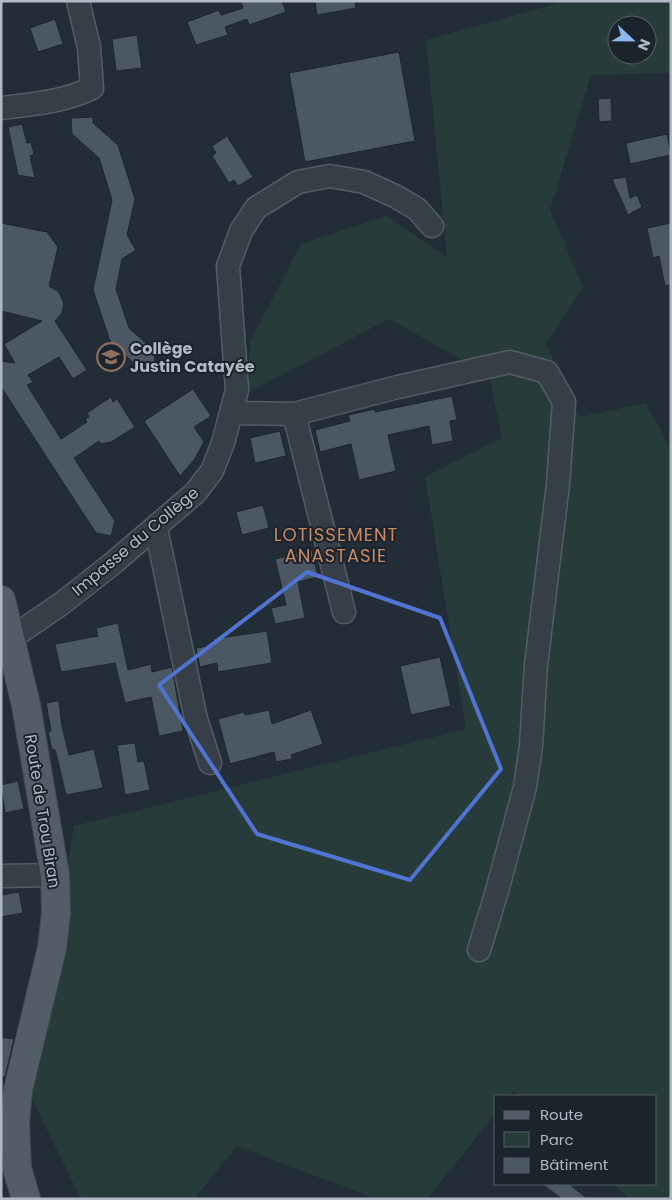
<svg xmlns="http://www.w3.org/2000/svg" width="672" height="1200" viewBox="0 0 672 1200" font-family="Poppins,sans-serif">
<rect width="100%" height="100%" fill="#232d37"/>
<path fill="#273b3a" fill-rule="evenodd" d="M567,1h104v53l-2,19 -78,2 -41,135 33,77 -37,57 33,73 67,-14 25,47v749h-41l-16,-15h42v-88h-137l-5,-5 -4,5h-14v17l-69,86h-51l-139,-53 -43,53h-113l-50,-102 43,-271 392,-97 -41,-252 77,-39 -13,-63 -100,-56 -144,75 6,-54 50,-96 85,-28 61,41 -21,-217zM617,25h30v30h-30z"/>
<g fill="#4b5762" stroke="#1d252e">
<path d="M241,1h41l4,11 -37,13 -2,-6 -22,8 3,8 -32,10 -9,-23 32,-12 2,5 22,-7z"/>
<path d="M315,1h40l1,7 -39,7z"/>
<path d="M55,19l8,25 -25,8 -8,-24z"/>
<path d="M137,35l5,33 -26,3 -4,-32z"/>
<path d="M399,52l16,89 -110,21 -16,-89z"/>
<path d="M611,98l1,23 -13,1 -1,-23z"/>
<path d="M93,117v6l25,22 17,54 -8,36 9,15 -14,9 -6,30 13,39 19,17h6l1,22 -16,1 -29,-27 -17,-51 19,-90 -13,-42 -27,-24 -1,-16z"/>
<path d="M22,124l5,19 4,-1 3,12 -4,2 5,22 -17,-3 -10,-48z"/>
<path d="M667,134l4,21 -41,9 -4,-21z"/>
<path d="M227,136l26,41 -15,9 -4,-6 -5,3 -17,-27 4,-3 -4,-7z"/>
<path d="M626,177l4,21 7,-3 5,12 -14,8 -16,-36z"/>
<path d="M1,223l46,9 11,15 -9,39 10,6 5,12 -2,9 -7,8 32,49 -14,9 -14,-22 -31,18 5,7 -6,3 34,54 26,-17 -2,-3 4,-2 -2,-4 24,-16 2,5 4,-3 18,28 -24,15 -10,2 -2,-3 -25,17 41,63 -4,15 -15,-3 -95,-146v-26l14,2 -11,-19 38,-23 -41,-10z"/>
<path d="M671,223v62l-6,1 -6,-30 -6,2 -6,-30z"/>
<path d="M193,389l18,27 -17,11 10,15 -10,18 -14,16 -36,-55z"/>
<path d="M452,396l5,24 -7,1 3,20 -21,4 -3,-19 -41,9 8,36 -37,9 -8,-36 -31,8 -5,-22 35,-9 -2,-6 27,-6v3z"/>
<path d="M280,431l6,25 -31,7 -5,-25z"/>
<path d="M263,505l6,23 -27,7 -6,-23z"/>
<path d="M312,550l6,27 -20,5 7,36 -30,6 -4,-16 15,-3 -11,-46z"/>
<path d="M118,623l10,47 23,-6 1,8 20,-5 11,64 -24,5 -8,-39 -26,6 -10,-40 -54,9 -6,-28 43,-8 -2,-8z"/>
<path d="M267,631l5,32 -54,9 -1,-9 -17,4 -4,-19 18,-3 -1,-6z"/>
<path d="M440,657l11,49 -40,9 -11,-49z"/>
<path d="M56,701h3l3,25 7,29 25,-6 9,39 -37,7 -10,-42 -1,-3h-3l-4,-18 3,-1 -5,-28z"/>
<path d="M269,710l3,14 39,-14 12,34 -32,11 1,4 -16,3 -2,-10 -44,12 -12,-45 26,-7 1,3z"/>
<path d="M135,743l3,19 6,-1 6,29 -25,5 -8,-50z"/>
<path d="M18,781l6,28 -19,4 -4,-28z"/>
<path d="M19,892l4,21 -22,4v-22z"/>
<path d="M1,1037l13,2 -9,38h-4z"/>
<path d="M542,1184h27l19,15h-26z"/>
</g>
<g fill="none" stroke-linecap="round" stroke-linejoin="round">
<defs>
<g id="minor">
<path d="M1,108c31,-4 63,-6 91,-20l-3,-41 -11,-46"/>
<path d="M232,413l62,1 104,-27 112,-25 37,10 17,30 -6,82 -22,181 -5,81 -6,41 -28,104 -18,59"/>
<path d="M294,414l50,198"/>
<path d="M156,528l40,191 14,44"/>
<path d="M10,639l51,-35 51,-40 83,-71 17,-22 11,-28 14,-53 -9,-124 13,-35 15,-23 42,-26 32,-6 34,6 31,14 22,13 15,17"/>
<path d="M1,876l54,-1"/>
</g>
<path id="major" d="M1,600l25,105 29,170 1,38 -4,35 -34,142 -3,33 2,45 9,31"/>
</defs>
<use href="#minor" stroke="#545c65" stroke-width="25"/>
<use href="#major" stroke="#424a54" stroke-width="30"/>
<use href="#minor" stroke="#363e47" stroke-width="22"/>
<use href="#major" stroke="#545d67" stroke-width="28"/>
</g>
<path fill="none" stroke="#5173d1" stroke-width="4" stroke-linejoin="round" d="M307,572l133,46 61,151 -91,111 -153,-46 -98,-149z"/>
<defs>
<symbol id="school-ring" viewBox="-11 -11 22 22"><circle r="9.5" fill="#1b232c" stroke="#8d6e63" stroke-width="1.5"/><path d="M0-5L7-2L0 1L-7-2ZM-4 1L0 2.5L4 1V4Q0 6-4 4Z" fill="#8d6e63"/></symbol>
</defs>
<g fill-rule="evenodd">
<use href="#school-ring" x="95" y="341" width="32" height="32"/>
</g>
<g text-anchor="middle" stroke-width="4" stroke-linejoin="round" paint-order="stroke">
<g font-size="16" font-weight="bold" fill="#b1b9c4" stroke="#1b232c" text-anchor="start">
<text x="130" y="354">Collège<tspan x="130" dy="18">Justin Catayée</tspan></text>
</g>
<g font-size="16" fill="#b1b9c4" stroke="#1b232c">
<text transform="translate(135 541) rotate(-40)" y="6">Impasse du Collège</text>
<text transform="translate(43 811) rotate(81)" y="6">Route de Trou Biran</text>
</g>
<g font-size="18" letter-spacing="1" fill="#ca8a65" stroke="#1b232c">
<text x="336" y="541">LOTISSEMENT<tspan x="336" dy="21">ANASTASIE</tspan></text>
</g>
</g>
<rect width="672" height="1200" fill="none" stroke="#b1b9c4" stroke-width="5"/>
<rect x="494" y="1095" width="162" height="90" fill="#1b232c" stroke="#575f69"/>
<rect x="504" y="1111" width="25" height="8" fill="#545d67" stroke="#575f69"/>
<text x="540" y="1120" font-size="15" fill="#b1b9c4">Route</text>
<rect x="504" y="1132" width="25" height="15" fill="#273b3a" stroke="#575f69"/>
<text x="540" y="1145" font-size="15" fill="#b1b9c4">Parc</text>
<rect x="504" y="1158" width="25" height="15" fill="#4b5762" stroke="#575f69"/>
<text x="540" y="1170" font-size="15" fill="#b1b9c4">Bâtiment</text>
<g transform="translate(632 40) rotate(112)"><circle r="24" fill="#1b232c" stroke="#575f69"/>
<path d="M0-4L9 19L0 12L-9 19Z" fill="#8bb8ef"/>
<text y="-8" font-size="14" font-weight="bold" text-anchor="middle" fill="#b1b9c4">N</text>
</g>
</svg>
